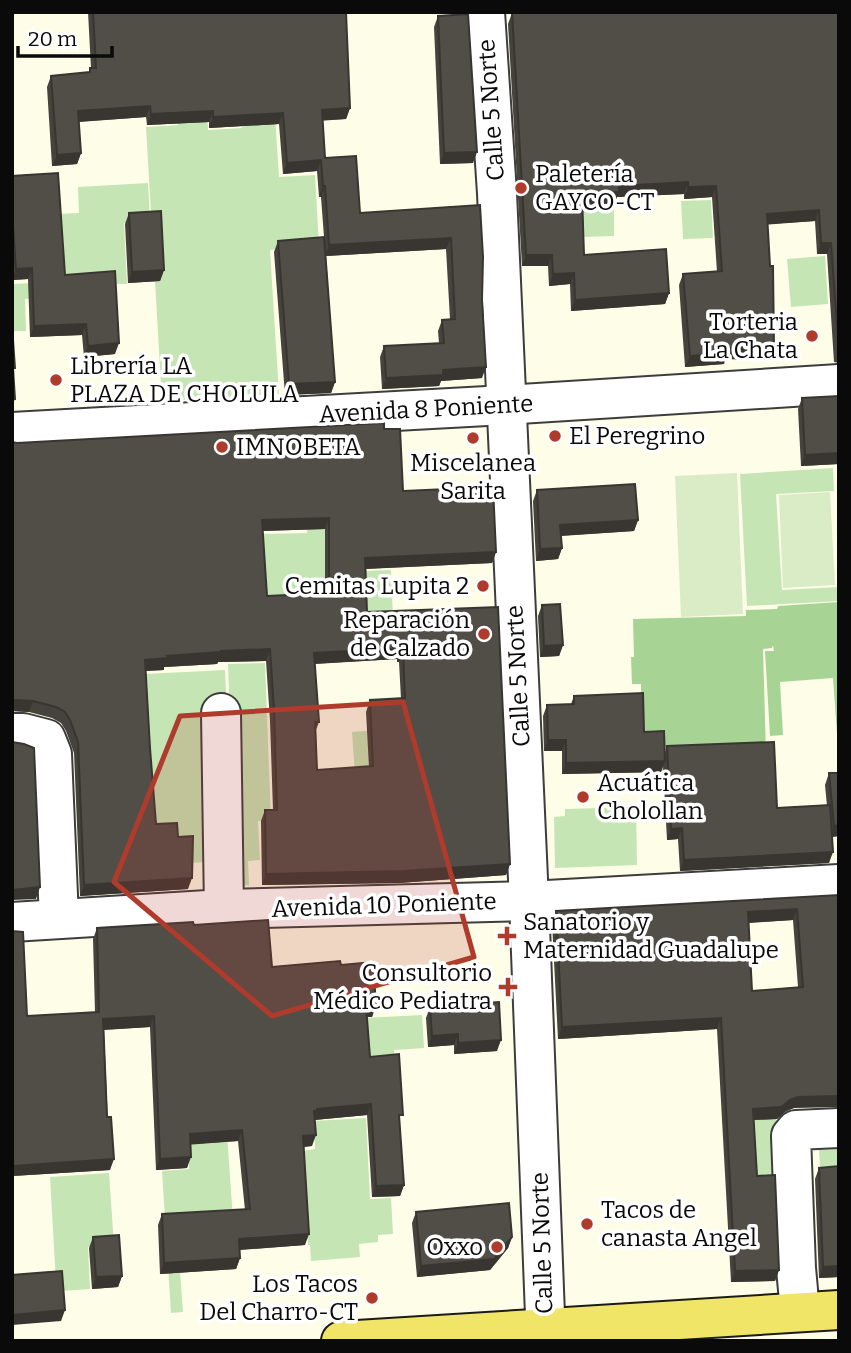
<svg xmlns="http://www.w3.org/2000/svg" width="851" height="1353" viewBox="0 0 851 1353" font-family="Bitter,serif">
<rect width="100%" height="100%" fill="#fefde8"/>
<g fill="#c6e5b5">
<path d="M206,95l2,35 34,-2 -1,-25 33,-2 5,76 36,-2 4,71 -49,4 9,144 -117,7 -16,-274 32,-2 -1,-28z"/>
<path d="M148,183l2,39 -26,1 3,61 -66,-1 -4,-69 22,-1 -1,-26z"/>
<path d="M711,200l2,38 -30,1 -2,-38z"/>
<path d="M614,206v30l-34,1v-28l22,-1 1,-1z"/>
<path d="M825,256l3,48 -37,3 -4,-48z"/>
<path d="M58,282l-5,16 -28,1 1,32h-14v-47z"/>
<path d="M324,459l2,143 -62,2 -1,-70 44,-1 -1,-73z"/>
<path d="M833,468l1,23 -58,3 6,96 56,-3 1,14 -92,5 -7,-132z"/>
<path d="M391,570l2,50 -28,1 -2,-50z"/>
<path d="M265,663l6,157 -13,1 2,39 -12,1 1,24 -13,1 -8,-222z"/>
<path d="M225,670l10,219 -32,1 2,-28 -15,1 -38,-31 -7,-158z"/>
<path d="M377,730l57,10 -79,34 -3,-42z"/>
<path d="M636,807l1,58 -82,3 -1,-51 11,-1v-7z"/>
<path d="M422,1015l2,33 -30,2 1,14 -28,2 -3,-48z"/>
<path d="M776,1116l4,67 -24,2 -32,-66z"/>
<path d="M366,1118l4,81 21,-1 2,36 -15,1v7l-19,2 1,13 -49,4 -1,-16h-2l-6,-94 13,-2 -1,-28z"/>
<path d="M227,1134l6,85 -53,53 3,40 -12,1 -9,-142 27,-2 -2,-32z"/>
<path d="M839,1149v32l-18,1 -2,-32z"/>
<path d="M109,1173l5,72 -26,2 2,42 -30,2 -4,-9 -6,-105z"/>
</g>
<path fill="#a7d495" d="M839,602v132h-2l-4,-56 -53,4 3,53 -13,1 -5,-85h9l-1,-6 -1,3 -9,1 3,105 -77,19h-27l-1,-32h-19l-1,-57h-9l-1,-27h3l-1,-38 113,-3v-6l31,-1 1,-3z"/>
<g fill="#d9ecc6">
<path d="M737,473l6,141 -62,3 -6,-141z"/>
<path d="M830,492l5,93 -52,3 -4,-93z"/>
</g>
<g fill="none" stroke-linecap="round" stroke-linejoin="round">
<defs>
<g id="minor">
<path d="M485,12l12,181 32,708 17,440"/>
<path d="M12,432l493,-27 334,-21"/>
<path d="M221,713l3,196"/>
<path d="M12,733h11l23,6 6,15 7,165"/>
<path d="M12,922l212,-13 305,-8 310,-17"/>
<path d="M800,1312l-4,-44 -5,-132 5,-6 43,-2"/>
</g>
<path id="major" d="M341,1341l498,-31"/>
</defs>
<use href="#minor" stroke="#3d3d3d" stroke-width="42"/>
<use href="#major" stroke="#1b1b1b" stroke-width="42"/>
<use href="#minor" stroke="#fff" stroke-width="38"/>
<use href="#major" stroke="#f0e566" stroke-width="38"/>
</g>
<g fill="#46423d" fill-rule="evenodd">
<path d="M88,12h258l4,96 -4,11 -23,1 2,38 35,55 120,-8 2,173 -41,3 -2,5 -57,3 -2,-32 4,-11 55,-3 -1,-12 4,-11 8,-1 -4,-70 -120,7 9,126 -4,11 -46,2 -11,-143 4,-11 46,-4 -3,-40h-2l-2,-26 -34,3 -4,-50 -70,4v-6l-62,3 -1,-8 -67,5 2,31 -4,11 -25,2 -5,-79 4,-11 38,-4 1,-4h1z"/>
<path d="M839,12v351l-5,-1 -7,-108h-10l-2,-33 -48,3 3,136 -45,-1 -1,5 -39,3 -6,-82 4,-11 34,-2 -5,-75 -28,2v-5l-67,3 -2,6 -12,1 -1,3h-19l1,48 85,38 -4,11 -94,7 -1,-27 -21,2 -1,-20h-26l-14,-242 4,-11z"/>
<path d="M438,16l35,147 -33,1 -6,-137z"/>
<path d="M12,176l53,99 50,79 -31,3 -2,-22 -52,2 -2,-58 -16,1z"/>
<path d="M129,213l35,57 -4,11 -32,2 -3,-59z"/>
<path d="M839,396v68l-38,2 -3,-57 4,-11z"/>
<path d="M384,429l19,62 93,61 -4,11 -126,6 1,43 131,-5 12,257 -4,11 -107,8 -137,2 -1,-64 4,-11h8l-3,-89 -4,-60 -48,1 -1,2 -53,3v3l-18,1 4,77 6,76 22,13 10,52 -108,7 -6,-143 -8,-22 -5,-8 -9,-5 -23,-6 -17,-1v-269l5,1zM325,529v64l-58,3 -4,-65zM397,659v3h2l2,37 -31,1 -4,12 3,55 -52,3 -1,-40 3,-8 -4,-58z"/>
<path d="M537,490l101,30 -4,11 -73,5 1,12 -4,11 -22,2 -3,-60z"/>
<path d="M542,605l21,40 -4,11 -19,1 -2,-41z"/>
<path d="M574,696l70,36 21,21 2,-7 110,62 50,-2 -2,-21 4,-12h10v63l-7,1 -3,26 -149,8 -2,-32 -11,1 -4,-75 -2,7 -99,2v-23h-18l-1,-35 4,-11 24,-1z"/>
<path d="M839,895l-45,213 -8,3 -9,8 -23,1 3,56 22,94 -4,11 -44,1 -14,-253 -159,10 -6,-117 4,-11zM793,920l5,67 -46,4 -4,-68z"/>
<path d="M194,925l78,42 69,-2 35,40 -4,12h-5l3,40 30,67 4,61 -4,11 -28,1 -5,-82 -53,5 -2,26 -8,1 1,98 -65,5v8l-4,11 -76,5 -2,-49 4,-11 83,-4 -7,-69 -47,3 -4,24 -31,2 -6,-143 -46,3 6,140 -98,6v-245l15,85 68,-4 -2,-73 4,-11z"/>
<path d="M430,1007l67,44 -43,3v-9l-26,2 -2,-29z"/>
<path d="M839,1166v111l-20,1 -4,-99 4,-11z"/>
<path d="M416,1212l96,25 -4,11 -18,22 -73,7 -5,-54z"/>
<path d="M93,1237l29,39 -4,11 -26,2 -3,-41z"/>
</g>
<g fill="#393632">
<path d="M150,106l-4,11 -72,5 4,-11z"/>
<path d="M350,108l-4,11 -28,2 4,-11z"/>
<path d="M213,111l-4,11 -62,3 4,-11z"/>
<path d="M283,113l-4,11 -70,4 4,-11z"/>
<path d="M477,152l-4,11 -33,1 4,-11z"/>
<path d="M81,153l-4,11 -25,2 5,-11z"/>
<path d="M321,160l-4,11 -34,3 4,-11z"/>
<path d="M688,182l-4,12 -67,3 -2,6 -12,1 -1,3h-24l4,-11 37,-10z"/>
<path d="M323,186h2l-4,11h-2z"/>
<path d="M716,186l-4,11 -28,2 4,-12z"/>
<path d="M819,210l-4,11 -53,4 5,-11z"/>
<path d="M451,238l-5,11 -121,7 4,-11z"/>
<path d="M821,243h10l-4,11h-10z"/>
<path d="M526,255h26l-4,11h-26z"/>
<path d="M32,268l-4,11 -16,1 4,-11z"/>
<path d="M164,270l-4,11 -32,2 4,-11z"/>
<path d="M574,273l-4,11 -21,2 4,-12z"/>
<path d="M669,293l-4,11 -94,7 4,-11z"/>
<path d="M86,324l-4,11 -52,2 4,-11z"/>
<path d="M119,343l-4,11 -31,3 4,-11z"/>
<path d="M728,348l46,1 -4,11 -45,-1 -1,5 -39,3 5,-11z"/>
<path d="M486,367l-4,11 -41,3 -2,5 -57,3 4,-11 57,-8z"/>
<path d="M335,382l-4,11 -46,2 4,-11z"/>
<path d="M839,453v11l-38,2 4,-11z"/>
<path d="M329,518l-4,11 -67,2 4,-11z"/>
<path d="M638,520l-4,11 -78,5 4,-11z"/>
<path d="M562,548l-4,11 -22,2 4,-12z"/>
<path d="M496,552l-4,11 -131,6 4,-11z"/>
<path d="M563,645l-4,11 -19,1 4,-11z"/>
<path d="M401,648l-4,11 -87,5 4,-11z"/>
<path d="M270,649l-4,12 -48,1 -1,2 -53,3v3l-23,1 4,-11 22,-4 54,-5z"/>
<path d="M401,651h2l-4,11h-2z"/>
<path d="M16,700l17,1 -4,11 -17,-1v-10z"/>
<path d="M548,740h18l-4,11h-18z"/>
<path d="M665,761l-4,11 -99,2 4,-11z"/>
<path d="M839,825v11l-9,1 4,-11z"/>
<path d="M682,828l-4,11 -11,1 4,-11z"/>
<path d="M833,852l-4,11 -149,8 4,-11z"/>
<path d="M510,864l-4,11 -107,8 -137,2 4,-11z"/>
<path d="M192,878l-4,11 -108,7 4,-11z"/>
<path d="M40,887l-4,12 -24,1v-10z"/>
<path d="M797,909l-4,11 -49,3 4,-11z"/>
<path d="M376,1005l-4,12h-10l4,-11z"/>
<path d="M154,1016l-4,11 -51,3 4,-11z"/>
<path d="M721,1018l-4,11 -159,10 4,-12z"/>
<path d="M458,1034l-4,11 -26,2 4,-11z"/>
<path d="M501,1040l-4,11 -43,3 4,-11z"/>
<path d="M839,1096v11l-45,1 -8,3 -9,8 -28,1 4,-11 45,-12z"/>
<path d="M371,1104l-4,11 -53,5v-9l3,-2z"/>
<path d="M242,1130l-4,11 -52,4 4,-11z"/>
<path d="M316,1135l-4,11 -13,1 4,-11z"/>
<path d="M191,1157l-4,11 -31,2 4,-11z"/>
<path d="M114,1159l-4,11 -98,6v-10z"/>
<path d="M404,1185l-4,11 -28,1 4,-11z"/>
<path d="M309,1234l-4,11 -70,5 4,-11z"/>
<path d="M512,1237l-4,11 -18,22 -73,7 4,-11z"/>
<path d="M240,1258l-4,11 -76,5 4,-11z"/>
<path d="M839,1266v11l-20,1 4,-11z"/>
<path d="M779,1270l-4,11 -44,1 4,-11z"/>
<path d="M122,1276l-4,11 -26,2 4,-12z"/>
<path d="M65,1310l-4,11 -49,4v-10z"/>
</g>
<g fill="#514d47" stroke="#393632" stroke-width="2" fill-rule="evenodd">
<path d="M93,12h253l4,96 -28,2 3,48 31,-2 4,57 120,-8 3,52 -1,43 4,67 -43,3v5l-57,3 -2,-32 60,-3 -2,-23 13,-1 -4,-81 -122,7 -4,-59h-2l-2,-26 -34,3 -4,-50 -70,4v-6l-62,3 -1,-8 -72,5 3,42 -24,2 -6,-79 39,-4v-4h6z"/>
<path d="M512,12h327v339l-8,-108h-10l-2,-33 -52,4 3,52h3l1,83 -46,-1v5l-38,3 -7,-82 39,-3 -6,-85 -28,1v-5l-69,4v6l-13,1v3h-24l2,59 82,-6 3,44 -94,7 -1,-27 -21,1 -1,-19h-26z"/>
<path d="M468,14l9,138 -33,1 -6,-137z"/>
<path d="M58,173l7,102 50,-4 4,72 -31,3 -2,-22 -52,2 -2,-58 -16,1 -4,-57v-36z"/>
<path d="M161,211l3,59 -32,2 -3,-59z"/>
<path d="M324,237l11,145 -46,2 -11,-143z"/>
<path d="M12,326l3,42h-2l2,31 -3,1z"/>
<path d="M839,396v57l-34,2 -3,-57z"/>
<path d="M384,423v6h16l3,62 90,-4 3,65 -131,6 2,54 131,-5 12,257 -107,7 -137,3 -1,-64h12l-3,-100 -4,-61 -49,2v1l-54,4 1,2 -23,2 5,88 6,76 21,-1 1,14 15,-1 -1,42 -108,7 -6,-143 -8,-22 -5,-8 -9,-5 -23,-6 -17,-1 -4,1v-259l5,1zM329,518v75l-62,3 -5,-76zM401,648v3h2l2,47 -35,2 3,66 -56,4 -2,-48h4l-5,-69z"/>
<path d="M635,484l3,36 -78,5 2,23 -22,1 -3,-59z"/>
<path d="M560,604l3,41 -19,1 -2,-41z"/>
<path d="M643,693l1,39 20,-1 1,30 -99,2v-23h-18l-1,-35 27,-1v-8z"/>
<path d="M12,742l12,2 10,4 6,139 -28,3z"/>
<path d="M774,742l3,66 53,-3 3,47 -149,8 -2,-32 -11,1 -4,-83z"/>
<path d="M829,773h10v52l-5,1z"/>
<path d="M839,895v201l-41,1 -8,3 -9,7 -28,2 4,67 18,-1 4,95 -44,1 -14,-253 -159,9 -6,-116zM797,909l6,78 -51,4 -4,-79z"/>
<path d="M268,920l4,47 68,-6 1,4 32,-3 3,43 -10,1 4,51 29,-3 4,61h-4l5,70 -28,1 -5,-82 -54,5v2h-3l2,24 -13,1 6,98 -70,5 1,19 -76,5 -2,-49 88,-5 -8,-79 -52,4 1,23 -31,2 -6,-143 -51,3 4,98h4l3,42 -102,7v-235l11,1 4,84 72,-4 -2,-84 96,-6 1,3z"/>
<path d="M499,1002l2,38 -43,3v-9l-26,2 -2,-29z"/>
<path d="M839,1166v100l-16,1 -4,-99z"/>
<path d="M509,1203l3,34 -18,22 -73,7 -5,-54z"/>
<path d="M119,1235l3,41 -26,1 -3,-40z"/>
<path d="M62,1271l3,39 -53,5v-40z"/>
</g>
<path fill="#af3b2c" fill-opacity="0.2" stroke="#af3b2c" stroke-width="5" stroke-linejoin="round" d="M403,702l71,255 -202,59 -158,-134 66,-166z"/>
<g fill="#af3b2c" stroke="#fff" stroke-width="2.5">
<circle cx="521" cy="188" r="7"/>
<circle cx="812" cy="336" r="7"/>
<circle cx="56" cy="380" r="7"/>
<circle cx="555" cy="436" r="7"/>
<circle cx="473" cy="438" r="7"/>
<circle cx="222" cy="447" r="7"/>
<circle cx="483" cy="586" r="7"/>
<circle cx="484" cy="634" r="7"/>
<circle cx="583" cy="797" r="7"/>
<path d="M503.5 925.5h7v7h7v7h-7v7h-7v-7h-7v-7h7z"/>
<path d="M504.5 976.5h7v7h7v7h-7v7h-7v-7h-7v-7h7z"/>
<circle cx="587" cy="1224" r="7"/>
<circle cx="497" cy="1247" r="7"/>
<circle cx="372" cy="1298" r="7"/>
</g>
<g text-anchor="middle" stroke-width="7" stroke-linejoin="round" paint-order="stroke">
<g font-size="24" fill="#0a0a0a" stroke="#fff">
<text transform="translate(491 110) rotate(-94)" y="8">Calle 5 Norte</text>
<text transform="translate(426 409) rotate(-3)" y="8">Avenida 8 Poniente</text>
<text transform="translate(518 676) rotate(-93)" y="8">Calle 5 Norte</text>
<text transform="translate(384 905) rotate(-2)" y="8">Avenida 10 Poniente</text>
<text transform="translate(542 1243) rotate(-92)" y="8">Calle 5 Norte</text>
</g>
<g font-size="24" fill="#0a0a0a" stroke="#fff" text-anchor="start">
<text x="535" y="182">Paletería<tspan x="535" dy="28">GAYCO-CT</tspan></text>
<text x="798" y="330" text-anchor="end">Torteria<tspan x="798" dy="28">La Chata</tspan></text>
<text x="70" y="374">Librería LA<tspan x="70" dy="28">PLAZA DE CHOLULA</tspan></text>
<text x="569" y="444">El Peregrino</text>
<text x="236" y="455">IMNOBETA</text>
<text x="473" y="471" text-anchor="middle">Miscelanea<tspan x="473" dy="28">Sarita</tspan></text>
<text x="469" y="594" text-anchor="end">Cemitas Lupita 2</text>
<text x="470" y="628" text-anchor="end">Reparación<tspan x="470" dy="28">de Calzado</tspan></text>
<text x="597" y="791">Acuática<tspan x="597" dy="28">Cholollan</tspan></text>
<text x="523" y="930">Sanatorio y<tspan x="523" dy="28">Maternidad Guadalupe</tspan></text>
<text x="492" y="981" text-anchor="end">Consultorio<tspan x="492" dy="28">Médico Pediatra</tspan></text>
<text x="601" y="1218">Tacos de<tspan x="601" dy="28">canasta Angel</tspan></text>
<text x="483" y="1255" text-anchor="end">Oxxo</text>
<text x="358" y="1292" text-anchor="end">Los Tacos<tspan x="358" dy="28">Del Charro-CT</tspan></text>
</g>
</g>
<rect width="851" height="1353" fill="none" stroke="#0a0a0a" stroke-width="28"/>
<path d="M18 46v10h94v-10" fill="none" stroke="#0a0a0a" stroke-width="3.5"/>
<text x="28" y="46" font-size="21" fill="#0a0a0a" stroke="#ffffff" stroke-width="5" paint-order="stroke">20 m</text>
</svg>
